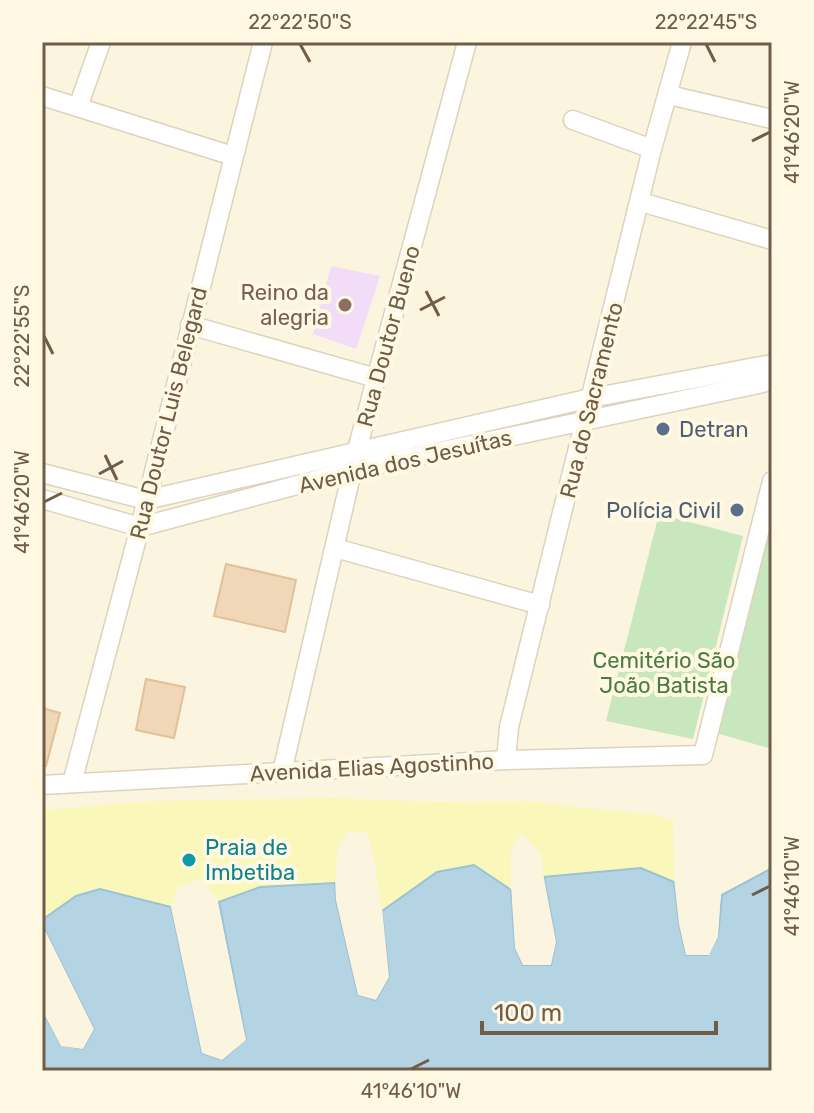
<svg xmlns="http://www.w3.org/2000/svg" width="814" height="1113" viewBox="0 0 814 1113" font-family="Rubik,sans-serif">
<rect width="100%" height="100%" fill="#fbf5df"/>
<path fill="#f2dcf7" d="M331,266l49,10 -24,73 -43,-15z"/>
<g fill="#c8e7bf">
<path d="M659,514l84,22 -50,203 -87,-18z"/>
<path d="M763,535l9,3v211l-56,-16z"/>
</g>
<path fill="#faf7ba" d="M334,798l102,4 91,-1 127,14 19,6 1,61 -33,-14 -97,9 -3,-24 -20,-20 -10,17v40l-38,-25 -36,7 -55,39 -9,-56 -7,-23 -17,-1 -11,16 -3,36 -75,4 -41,15 -18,-23 -24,9 -6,19 -71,-18 -58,31v-110l107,-9z"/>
<path fill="#b5d4e3" stroke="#9bc2d5" stroke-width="2" d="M474,865l37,25 4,58 8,17h28l5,-23 -12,-65 97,-9 33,14 5,42 7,31h22l10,-18 4,-42 50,-27v203h-730v-61l19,35 22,4 11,-20 -52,-105v-4l34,-24 24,-7 71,18 31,146 20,7 24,-21 -27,-137 41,-15 75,-4 1,17 22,95 18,5 13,-23 -7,-66 55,-39z"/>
<g fill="#fbf5df">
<path d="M543,873l13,69 -5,23h-28l-8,-17 -4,-63 4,4 3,58 8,14h22l4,-19 -12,-64z"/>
<path d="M674,878l4,4 11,69h17l8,-15 4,-41 3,-4 -3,46 -9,18h-23l-7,-31z"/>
<path d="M335,879l4,3 1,17 21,93 13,3 11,-19 -7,-65 4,-4 7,70 -13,23 -18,-5 -22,-95z"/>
<path d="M217,899l29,141 -24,20 -20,-7 -31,-146 1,-3 33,146 16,5 21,-17 -18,-86z"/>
<path d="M42,924l52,105 -11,20 -22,-3 -19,-36v-4l22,36 17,3 9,-16 -48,-96z"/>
</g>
<g fill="#f0d7b7" stroke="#e2c198" stroke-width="2">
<path d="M226,564l70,16 -11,52 -71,-16z"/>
<path d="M146,679l39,8 -11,51 -38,-8z"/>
<path d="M42,708l18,5 -14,53 -4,-1z"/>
</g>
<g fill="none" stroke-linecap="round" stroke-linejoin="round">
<defs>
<g id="minor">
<path d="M669,95l103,24"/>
<path d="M42,96l191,60"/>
<path d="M78,107l23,-65"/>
<path d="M573,120l79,29"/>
<path d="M641,202l131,38"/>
<path d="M190,325l186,53"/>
<path d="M42,473l104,27 445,-102 181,-34"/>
<path d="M42,499l98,28 213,-57 419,-89"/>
<path d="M335,548l205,57"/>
<path d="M506,760l3,-33 143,-578 30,-107"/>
<path d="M282,772l75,-322 110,-408"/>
<path d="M72,783l68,-256 123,-485"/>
<path d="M42,785l464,-25 197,-5 69,-274"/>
</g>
</defs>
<use href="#minor" stroke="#ded2bb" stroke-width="21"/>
<use href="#minor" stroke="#fff" stroke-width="18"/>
</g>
<path fill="none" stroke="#705d48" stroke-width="3" d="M300,44l10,18M706,44l9,18M752,141l18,-9M426,291l13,25M420,310l25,-13M44,336l9,18M105,455l12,25M99,474l24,-13M44,502l18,-9M752,895l18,-9M411,1069l18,-9"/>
<circle fill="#8d6e63" stroke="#fff9e4" stroke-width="3" cx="345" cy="305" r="8"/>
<g fill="#5c6f8a" stroke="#fff9e4" stroke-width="3">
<circle cx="663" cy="429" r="8"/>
<circle cx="737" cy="510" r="8"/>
</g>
<circle fill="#0f9aa8" stroke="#fff9e4" stroke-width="3" cx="189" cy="860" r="8"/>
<g text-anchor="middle" stroke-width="8" stroke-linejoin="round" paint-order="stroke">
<g font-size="22" fill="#785e54" stroke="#fff9e4" text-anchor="end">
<text x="329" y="300">Reino da<tspan x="329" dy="25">alegria</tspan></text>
</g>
<g font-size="22" fill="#705d48" stroke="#fff9e4">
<text transform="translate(388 336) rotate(-75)" y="8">Rua Doutor Bueno</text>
<text transform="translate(591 400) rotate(-76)" y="8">Rua do Sacramento</text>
<text transform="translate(168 413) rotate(-76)" y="8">Rua Doutor Luis Belegard</text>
<text transform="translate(405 461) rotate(-13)" y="8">Avenida dos Jesuítas</text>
<text transform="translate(372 767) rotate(-3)" y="8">Avenida Elias Agostinho</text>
</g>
<g font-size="22" fill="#4e5e75" stroke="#fff9e4" text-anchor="start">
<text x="679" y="437">Detran</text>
<text x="721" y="518" text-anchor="end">Polícia Civil</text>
</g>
<g font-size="22" fill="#4a7b43" stroke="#fff9e4">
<text x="664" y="668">Cemitério São<tspan x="664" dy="25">João Batista</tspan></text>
</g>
<g font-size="22" fill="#0d838f" stroke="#fff9e4" text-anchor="start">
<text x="205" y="855">Praia de<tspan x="205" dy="25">Imbetiba</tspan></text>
</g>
</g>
<rect width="814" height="1113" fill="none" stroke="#fff9e4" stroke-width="88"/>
<path d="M482 1021v12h234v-12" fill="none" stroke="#705d48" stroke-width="4"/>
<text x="494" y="1021" font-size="24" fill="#705d48" stroke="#fff9e4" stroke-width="6" paint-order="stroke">100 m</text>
<rect x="44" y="44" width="726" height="1025" fill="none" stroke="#705d48" stroke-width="3"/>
<g font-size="20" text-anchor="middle" fill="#705d48">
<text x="300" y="29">22°22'50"S</text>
<text x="706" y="29">22°22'45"S</text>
<text transform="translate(792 132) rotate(-90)" y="7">41°46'20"W</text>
<text transform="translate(22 336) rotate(-90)" y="7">22°22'55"S</text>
<text transform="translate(22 502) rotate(-90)" y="7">41°46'20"W</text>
<text transform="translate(792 886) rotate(-90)" y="7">41°46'10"W</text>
<text x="411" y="1098">41°46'10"W</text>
</g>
</svg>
